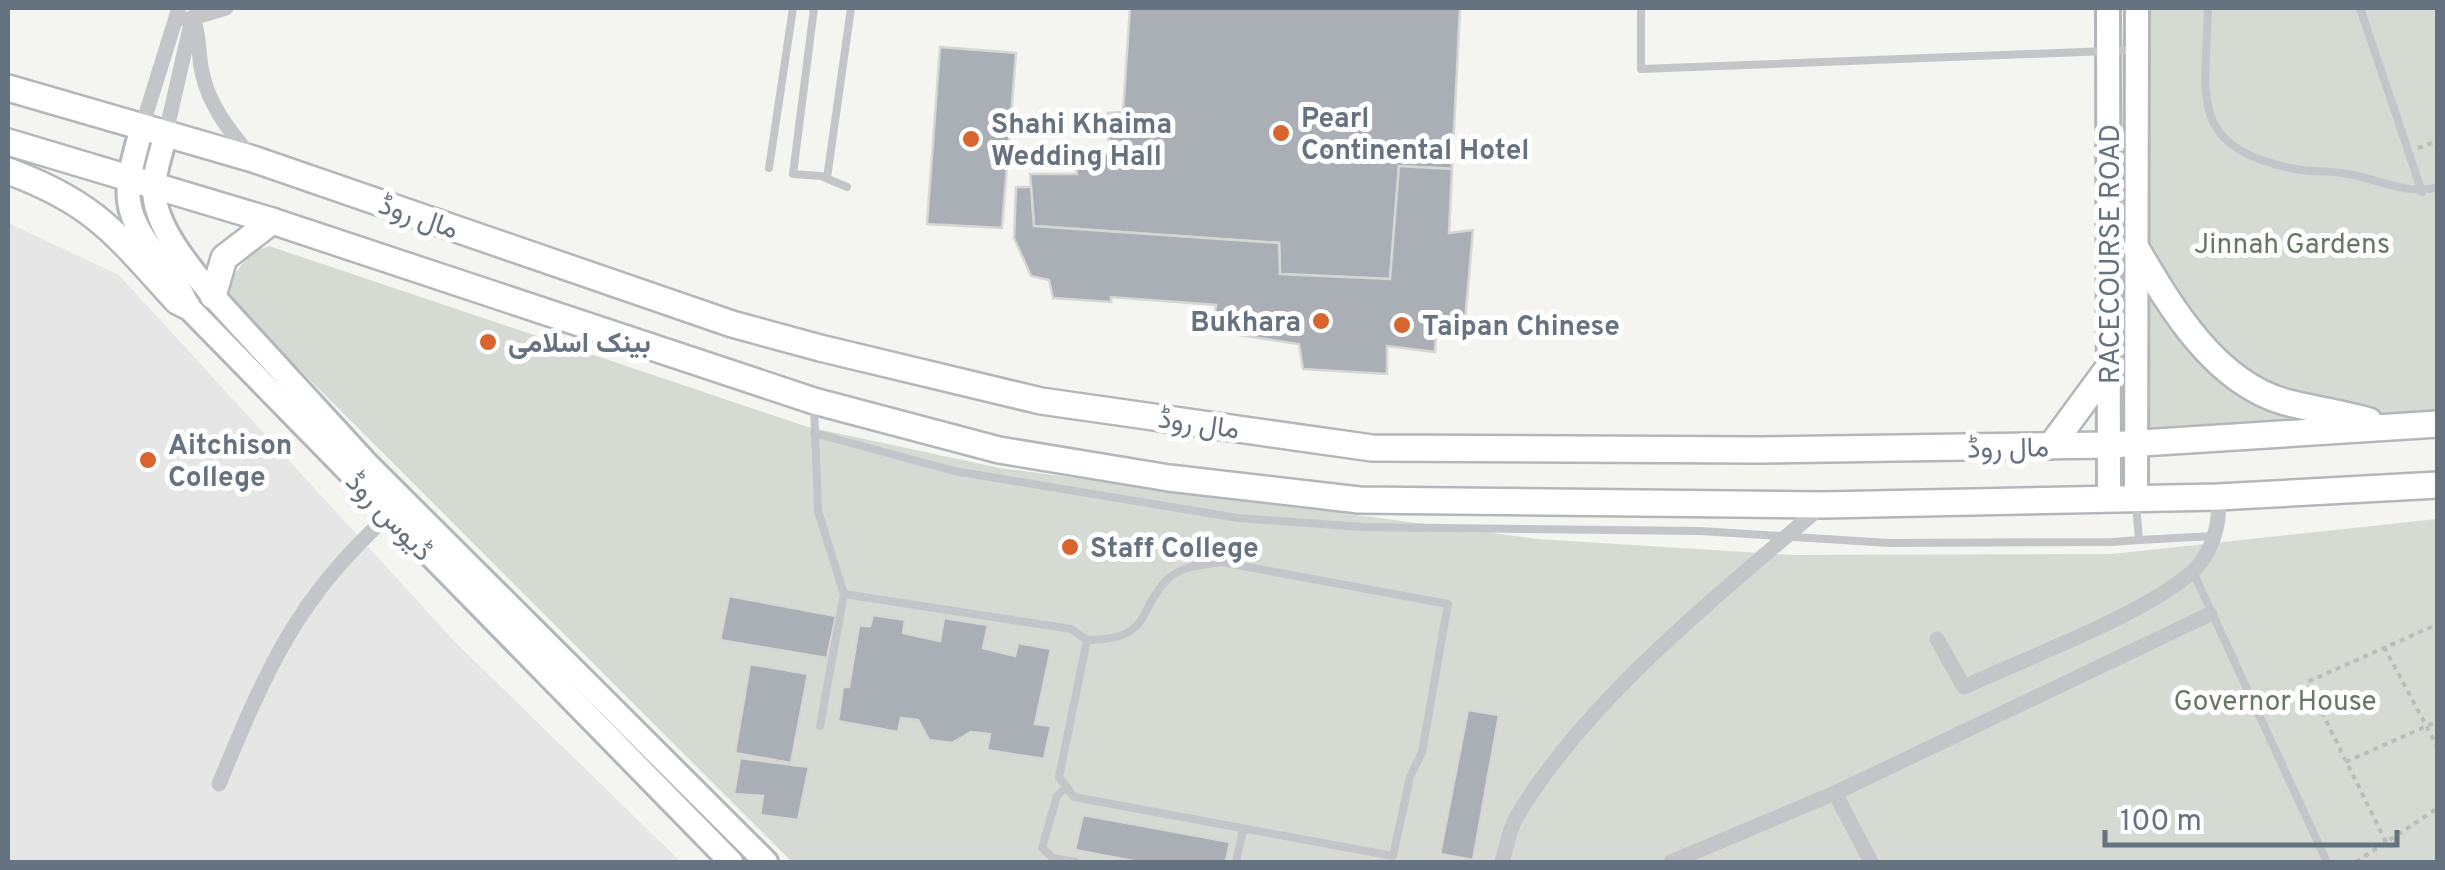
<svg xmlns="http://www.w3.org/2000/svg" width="2445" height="870" viewBox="0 0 2445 870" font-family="Overpass,Vazirmatn,sans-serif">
<rect width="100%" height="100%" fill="#f4f5f1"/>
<path fill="#e5e6e5" d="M8,223l111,52 338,369 224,218h-673z"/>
<g fill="#d5dbd2">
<path d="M2150,8h287v411l-294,16z"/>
<path d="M269,246l539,181 192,41 538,71 254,16 320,-1 325,-35v343h-1645l-571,-571 31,-39z"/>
</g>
<g fill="#a9afb5" stroke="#d6d6d4" stroke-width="2.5">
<path d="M1130,8h330l-8,161 -53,-3 -9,113 -110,-5 -1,-31 -245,-17 -4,-52h47l-3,-18 35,-2 -1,-41 15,-1z"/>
<path d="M940,47l76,6 -14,175 -75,-4z"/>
<path d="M1399,166l53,3 -3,64 24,-3 -8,91 -28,-4 -2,35 -48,-6v28l-84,-5 -4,-25 -87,-13 4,-26 -105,-8v5l-58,-4 -4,-18 -18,-4 -17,-38 2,-51h15l3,39 245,17 1,31 110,5z"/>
<path d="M729,596l107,20 -9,42 -107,-18z"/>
<path d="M873,615l32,5 -2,13 37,8 4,-23 44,7 -5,23 32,8 3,-13 33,6 -16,75 16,2 -7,33 -57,-9 3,-16 -19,-2 -19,11 -23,-3 -11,-20 -17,-2 -3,14 -60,-11 5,-34h6l10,-61h11z"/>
<path d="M750,664l58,10 -17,89 -56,-10z"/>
<path d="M1468,710l31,5 -26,145 -33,-6z"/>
<path d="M740,758l69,9 -11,53 -38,-5 3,-19 -29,-2z"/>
<path d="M1083,815l147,27 -4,20h-87l-64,-12z"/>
</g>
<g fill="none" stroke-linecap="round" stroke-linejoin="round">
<defs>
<g id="secondary">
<path d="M2108,8l1,492"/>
<path d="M141,130c-5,22 -15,48 -12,71 5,40 46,68 58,105l544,556"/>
<path d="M165,137c-4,17 -12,37 -11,55 2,37 37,77 59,104l154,168 399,398"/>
<path d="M2136,499l1,-491"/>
</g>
<g id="primary">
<path d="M8,88l245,71 479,165 88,24 221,53 331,47 387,2 351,-5 328,-21"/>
<path d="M8,142l264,79 542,180 185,49 170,28 190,22 464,5 395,-8 220,-12"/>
<path d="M8,171c87,32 108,63 169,130l10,5"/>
<path d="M2136,248c34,58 78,134 149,154 27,7 56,11 84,19"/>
<path d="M213,296l11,-38 48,-37"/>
<path d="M2051,446l58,-79"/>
</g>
</defs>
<use href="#secondary" stroke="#b3b7bb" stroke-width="28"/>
<use href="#primary" stroke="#b3b7ba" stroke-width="30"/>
<g stroke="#babcbe" stroke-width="4" stroke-dasharray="5 5" stroke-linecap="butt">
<path d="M2418,148l20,-7"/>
<path d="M2384,647l54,101"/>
<path d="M2346,762l92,-41"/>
<path d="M2386,842l-79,-160 131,-58"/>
<path d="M2356,862l82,-54"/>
</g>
<g stroke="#c3c5c9" stroke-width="8">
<path d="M814,8l-21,166 28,2 26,11"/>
<path d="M1641,8v61l492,-19"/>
<path d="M2208,8c-2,89 -22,139 87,161 17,4 36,1 53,5 30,5 61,22 90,13"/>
<path d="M2360,8l62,184"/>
<path d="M769,168l24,-160"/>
<path d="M827,178l24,-170"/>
<path d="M814,406l4,105 26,83 227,35 16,11c68,-1 48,-30 82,-62 15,-13 34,-13 52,-16l227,42 -26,148 -12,25 -17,79 -319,-59 -15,-20 28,-137"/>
<path d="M814,433l140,38 284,47 125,9 337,4 190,12 222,-1 27,-2 -3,-36"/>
<path d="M2139,540l74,-4"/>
<path d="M2193,572l134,290"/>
<path d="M820,726l24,-132"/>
<path d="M1064,789l-7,7 -15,52 11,10 23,4"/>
<path d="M1236,862l7,-32"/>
</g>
<g stroke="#c3c5c9" stroke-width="15">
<path d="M193,17c7,20 5,36 9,55 7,34 28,59 49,85"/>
<path d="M186,20l40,-12"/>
<path d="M141,130l38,-122"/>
<path d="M165,137l27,-118"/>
<path d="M1937,639l27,48c64,-30 175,-70 227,-114 21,-18 30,-50 27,-76"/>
<path d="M219,784c47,-113 77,-186 170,-269"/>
<path d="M1835,793l36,69"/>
<path d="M1502,862c4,-14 7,-31 14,-44 69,-118 204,-224 307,-313"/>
<path d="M1671,862l164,-69 375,-179"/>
</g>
<use href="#secondary" stroke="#fff" stroke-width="22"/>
<use href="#primary" stroke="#fff" stroke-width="25"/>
</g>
<g fill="#d8642e" stroke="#fff" stroke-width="4">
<circle cx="1281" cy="133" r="10"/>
<circle cx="971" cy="139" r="10"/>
<circle cx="1321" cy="321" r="10"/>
<circle cx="1402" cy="325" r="10"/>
<circle cx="488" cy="342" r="10"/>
<circle cx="148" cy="460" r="10"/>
<circle cx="1070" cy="547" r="10"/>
</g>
<g text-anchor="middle" stroke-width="10" stroke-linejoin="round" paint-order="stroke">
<g font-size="28" font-weight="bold" fill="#657280" stroke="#fff" text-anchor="start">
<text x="1301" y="127">Pearl<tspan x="1301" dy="32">Continental Hotel</tspan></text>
<text x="991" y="133">Shahi Khaima<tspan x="991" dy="32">Wedding Hall</tspan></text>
<text x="1301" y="331" text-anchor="end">Bukhara</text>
<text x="1422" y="335">Taipan Chinese</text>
<text x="508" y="352">بینک اسلامی</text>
<text x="168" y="454">Aitchison<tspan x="168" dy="32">College</tspan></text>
<text x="1090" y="557">Staff College</text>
</g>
<g font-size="28" fill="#657280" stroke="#fff">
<text transform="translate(419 216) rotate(19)" y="10">مال روڈ</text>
<text transform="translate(2109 254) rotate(-90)" y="10">RACECOURSE ROAD</text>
<text transform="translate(1199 423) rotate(8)" y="10">مال روڈ</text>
<text transform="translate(2008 447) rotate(-1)" y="10">مال روڈ</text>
<text transform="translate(390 516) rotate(46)" y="10">ڈیوس روڈ</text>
</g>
<g font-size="28" fill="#667864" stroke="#fff">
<text x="2292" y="253">Jinnah Gardens</text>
<text x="2275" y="710">Governor House</text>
</g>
</g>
<rect width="2445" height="870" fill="none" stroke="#657280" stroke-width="20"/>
<path d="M2105 830v15h292v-15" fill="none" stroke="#657280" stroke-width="5"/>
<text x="2120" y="830" font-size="30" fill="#657280" stroke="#ffffff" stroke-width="8" paint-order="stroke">100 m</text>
</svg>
